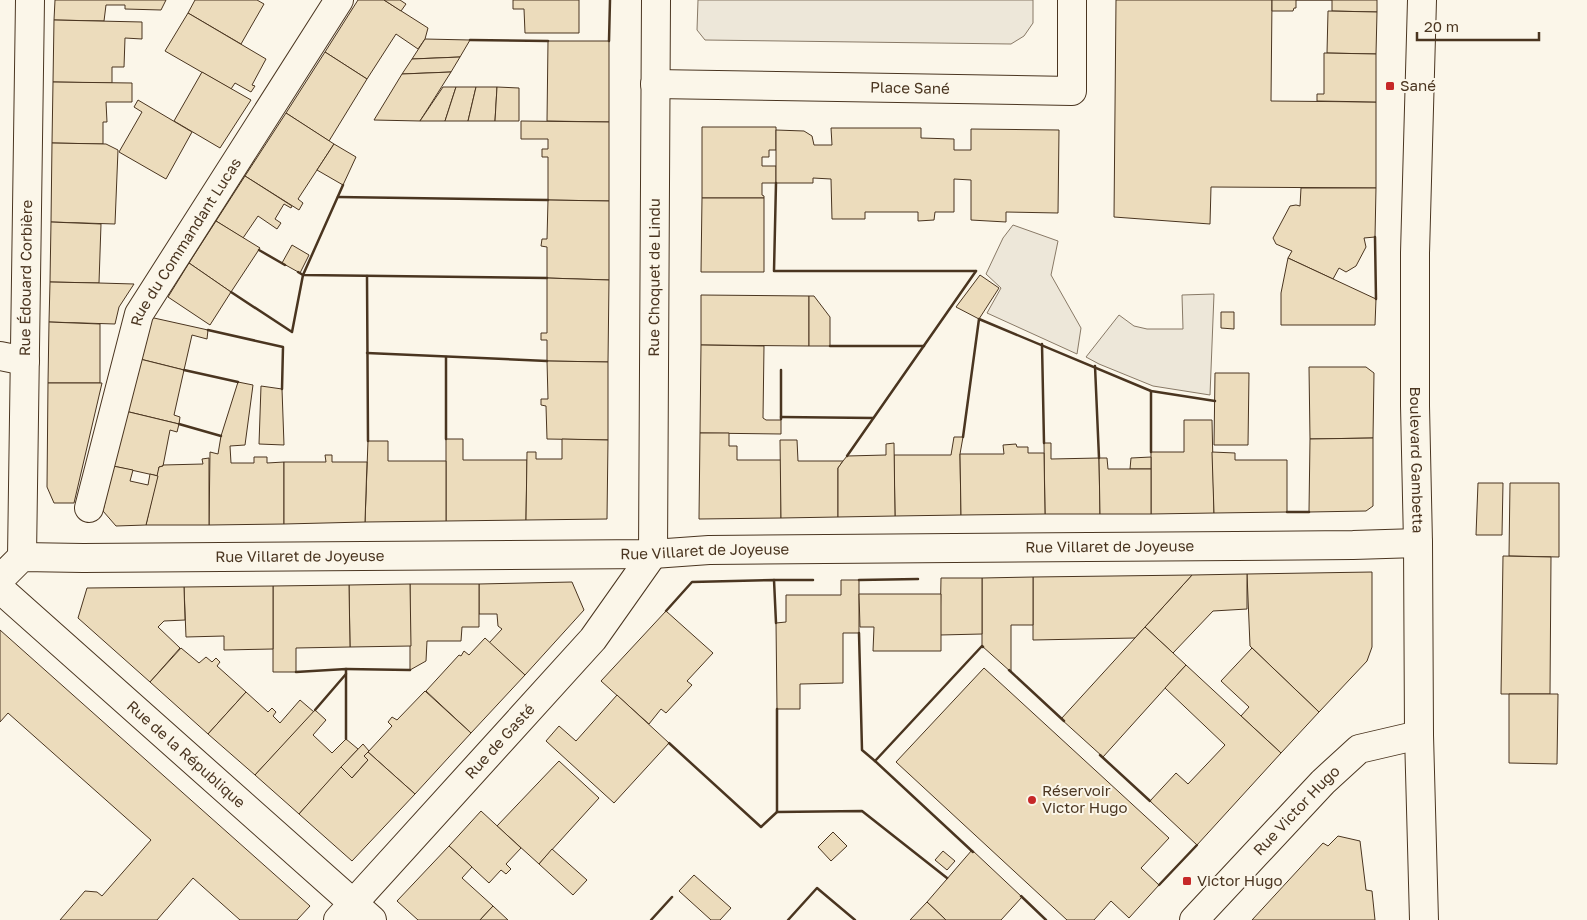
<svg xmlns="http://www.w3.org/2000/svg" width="1587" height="920" viewBox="0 0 1587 920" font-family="'Golos Text',sans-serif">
<rect width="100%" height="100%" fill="#fbf6e9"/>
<g fill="#ede7d9" stroke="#887966">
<path d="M698,0h335v23l-9,13 -13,8 -306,-4 -8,-10z"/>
<path d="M1013,225l45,16 -7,34 30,53 -4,26 -90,-41 14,-25 -15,-14 17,-36z"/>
<path d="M1214,294l-4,101 -57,-9 -54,-22 -13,-7 33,-42 15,11 13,3h36l-1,-34z"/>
</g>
<g fill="#ecdcbc" stroke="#4a3520">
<path d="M55,0h111l-5,10 -36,-1v-4h-19l-2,16 -50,-1z"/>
<path d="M195,0h62l7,4 -23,40 -53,-31z"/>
<path d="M358,0h26l44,28 -3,11 -7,10 -22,-15 -29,45 -42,-27z"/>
<path d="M384,0h16l6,4 -5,7z"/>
<path d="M513,0h66v33h-54l-1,-24h-11z"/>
<path d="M1116,0h156l-1,101 105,1v86l-165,-1 -1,37 -96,-7z"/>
<path d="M1272,0h105v12l-45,-1v-11h-36v8h-2l-1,3h-21z"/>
<path d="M1328,11l49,1 -1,42 -49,-1z"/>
<path d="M188,13l78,46 -14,26 3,1 -4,6 -16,-9 -4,6 -66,-38z"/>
<path d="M54,20l88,2v17l-17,-1 -1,29h-12v16l-59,-1z"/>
<path d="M425,39l45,1 -10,17 -48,2z"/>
<path d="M548,41h61v81l-62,-1z"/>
<path d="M325,52l42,27 -38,62 -43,-28z"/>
<path d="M1324,53l52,1v48l-59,-1v-7h7z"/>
<path d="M460,57l-9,15 -49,2 10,-15z"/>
<path d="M202,72l49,28 -31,48 -46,-27z"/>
<path d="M451,72l-31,49 -46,-1 28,-46z"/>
<path d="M53,82l79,1v19h-26l1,20h-4v22l-51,-1z"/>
<path d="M443,87h13l-11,34h-25z"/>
<path d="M456,87h20l-8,34h-23z"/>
<path d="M476,87h21l-2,34h-27z"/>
<path d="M497,87l22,1v33h-24z"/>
<path d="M138,100l54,32 -26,47 -47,-27 23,-40 -8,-5z"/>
<path d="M286,113l48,31 -36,55 5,4 -4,7 -54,-34z"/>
<path d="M521,121l88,1v79l-61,-1v-43h-6v-8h6v-10h-27z"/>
<path d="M702,127h74v23h-7v7h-7v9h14v17h-14v12l2,1v2h-62z"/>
<path d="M831,128h90v10l33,1v11h17v-21l88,1 -1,83 -52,-1v10l-35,-2v-40l-17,-1v33h-19l-1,8 -16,1v-9h-53v7h-33l-1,-40 -18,-1v5h-37v-53l28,1 8,5 2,9h18z"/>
<path d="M52,143l54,1 12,6 -3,74 -64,-2z"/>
<path d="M334,144l22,13 -13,28 -26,-15z"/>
<path d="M245,176l47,30 -1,2 -7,-4 -9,15 6,4 -4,6 -19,-13 -15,22 -27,-17z"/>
<path d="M1301,188h75l-1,49 -11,1 2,9 -10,19 -10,6 -7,-4 -6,11 -45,-21 4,-7 -16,-7 -3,-6 17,-32 6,-1 4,1z"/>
<path d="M702,198h62v74h-63z"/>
<path d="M548,200l61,1v79l-62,-2v-31l-6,-1 1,-7h5z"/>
<path d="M216,221l44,27 -29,44 -42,-29z"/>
<path d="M51,222l50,2 -2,59 -49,-1z"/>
<path d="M292,245l17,10 -9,18 -18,-10z"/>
<path d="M1288,258l88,41 -1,26h-94v-32z"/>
<path d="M189,263l42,29 -21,33 -42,-28z"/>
<path d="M980,275l19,13 -20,31 -23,-12z"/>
<path d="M547,278l62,2 -1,82 -61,-1v-21h-6v-7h6z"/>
<path d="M50,282l49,1 35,1 -15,23 -4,17 -66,-2z"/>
<path d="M701,295l108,1v50l-108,-1z"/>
<path d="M809,296h5l16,21v29h-21z"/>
<path d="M1221,312h13v17l-13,-1z"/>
<path d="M145,316l63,14 -1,9 -15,-4 -8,35 -48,-12z"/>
<path d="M49,322l51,2v59h-52z"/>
<path d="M701,345l63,1 -1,72 3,2h15v14l-81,-1z"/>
<path d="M136,358l48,12 -10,45 6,2 -1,7 -54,-13z"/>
<path d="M547,361l61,1v78l-61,-1 -1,-33 -5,-1v-6h7z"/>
<path d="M1309,367h57l8,6 -1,65 -63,1z"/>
<path d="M1215,373h34l-1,72h-34z"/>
<path d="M238,382l15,3 -8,60 -15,1 1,17h23v-6h13v6l17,-1v62l-75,1 1,-73 8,2 3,-18z"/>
<path d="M48,383h54l-28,120h-20l-7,-16z"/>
<path d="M261,386l21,3 2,56 -25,-1z"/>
<path d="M125,411l54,13 -2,8 -7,-2 -7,36 -4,1 -1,9 -45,-10z"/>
<path d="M1184,420h28l2,93 -63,1v-62h33z"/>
<path d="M700,433h29v13h8v14h44v58l-82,1z"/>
<path d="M954,437h9l-3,17 1,61 -66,1 -1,-61h57z"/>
<path d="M1373,438v68l-7,5 -57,1 1,-73z"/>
<path d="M446,439h17v21h64l-1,60 -80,1z"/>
<path d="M562,439l46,1 -1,79 -81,1 1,-68h9v7h26z"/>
<path d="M780,440h17l1,21h45l-5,7v49l-57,1z"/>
<path d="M368,441h20v20h58v60l-81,1z"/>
<path d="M894,443l1,73 -57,1v-49l5,-7 4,-5 39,-1v-11z"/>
<path d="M1044,443h7v16l48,-1 1,56h-55z"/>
<path d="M1016,444l1,3h11v6h16l1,61 -84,1 -1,-61h44l-1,-9z"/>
<path d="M1212,452l23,1v7h52v52l-73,1z"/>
<path d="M325,455h7v7h35l-2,60 -81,2v-62h42z"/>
<path d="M1151,457v12h-21l1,-11z"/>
<path d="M209,458v67h-63l13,-58 4,-1v-1l40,-1 -1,-5z"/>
<path d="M1099,458h8l1,11h43v45h-51z"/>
<path d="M113,466l20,4 -3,11 18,4 2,-11 8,2 -12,49 -30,1 -13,-15z"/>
<path d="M1478,483h25l-1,52h-26z"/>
<path d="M1510,483h49v74l-50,-1z"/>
<path d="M1503,556l48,1 -1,137h-49z"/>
<path d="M1372,572v75l-5,14 -48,51 -69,-66 -3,-72z"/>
<path d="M1247,574v35l-34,2 -40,42 -28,-26 47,-52z"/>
<path d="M1192,575l-57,63 -102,2v-63z"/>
<path d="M1033,577v48h-22v47l-29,-26v-68z"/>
<path d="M941,578h41v56l-42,1z"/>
<path d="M841,580h18v53h-16v50l-43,1v25h-23l-1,-86 10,-1v-27h55z"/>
<path d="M572,582l12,28 -59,65 -36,-32 13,-14 -4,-3 -1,-12h-18v-30z"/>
<path d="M410,584h69v43h-17l-1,14h-34l-1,20 -16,9z"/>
<path d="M410,584l1,62 -61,1 -1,-62z"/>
<path d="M349,585l1,62 -54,1v24h-23v-86z"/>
<path d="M273,586v63l-49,1v-14l-38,1 -2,-50z"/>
<path d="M184,587l1,33 -21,1 -6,6 22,21 -30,34 -72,-64 9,-30z"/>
<path d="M859,594h82v57h-68l1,-24h-14z"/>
<path d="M666,611l47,42 -26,28 5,4 -26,28 -5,-4 -12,15 -48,-43z"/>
<path d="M1145,627l41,38 -83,92 -42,-38z"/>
<path d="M0,630l310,276 -13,14h-57l-47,-42 -36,42h-97l25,-29 12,1 5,4 49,-56 -143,-127 -8,9z"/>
<path d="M485,638l40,37 -54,58 -45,-42 33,-36 2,1 3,-5 5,4z"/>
<path d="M181,648l18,15 7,-6 6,5 4,-4 4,4 -3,4 29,26 -38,42 -58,-52z"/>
<path d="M1252,648l67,64 -38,41 -40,-37 8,-9 -28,-26z"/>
<path d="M1186,665l95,88 -84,92 -47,-44 26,-28 12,11 37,-39 -60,-57z"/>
<path d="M984,668l185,170 -28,30 18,17 -30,33 -18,-17 -17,19h-27l-171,-158z"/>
<path d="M425,691l46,42 -56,61 -47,-42 24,-26 -4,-4 4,-5 5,3z"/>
<path d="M246,692l22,20 4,-4 4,4 -3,4 7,7 20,-23 14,12 -59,63 -47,-41z"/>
<path d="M1509,694h49l-1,70 -48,-1z"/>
<path d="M617,695l52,48 -55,60 -68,-62 13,-15 17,15z"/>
<path d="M315,710l11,10 -13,15 19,18 14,-14 12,10 -59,65 -44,-39z"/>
<path d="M363,744l6,7 -5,5 4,4 -16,18 -11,-11z"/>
<path d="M368,752l47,42 -63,67 -53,-47 42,-47 11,11 16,-18 -4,-4z"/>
<path d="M559,761l40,37 -60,66 -42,-38z"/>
<path d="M481,811l40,37 -15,16 5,5 -5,5 -5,-4 -12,13 -40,-37z"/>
<path d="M833,832l14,14 -16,15 -13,-14z"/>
<path d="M1338,836l22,5 6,49 6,1 3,29h-123l71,-77 5,3z"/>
<path d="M449,846l23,21 -10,11 31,28 -13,14h-62l-21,-19z"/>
<path d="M552,849l35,31 -14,15 -34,-31z"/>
<path d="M972,850l50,47 -21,23h-55l-19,-18z"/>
<path d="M943,851l12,10 -8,9 -12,-10z"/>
<path d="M694,875l37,33 -11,12h-9l-32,-29z"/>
<path d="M927,902l19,18h-36z"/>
<path d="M493,906l15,14h-28z"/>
</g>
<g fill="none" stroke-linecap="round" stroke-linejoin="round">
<defs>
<g id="minor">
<path id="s1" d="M1422,0l-7,253v153l3,137 1,192 5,185"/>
<path id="s2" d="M655,84l417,7v-91"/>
<path d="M0,356l25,5"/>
<path id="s3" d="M89,508l50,-194 200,-314"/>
<path id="s4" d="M22,557l8,-557"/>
<path id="s5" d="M0,579l22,-22 61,1 570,-4 56,-4 644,-5 65,-2"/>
<path id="s6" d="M0,589l372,331"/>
<path id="s7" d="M338,920l255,-281 60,-85 3,-554"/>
<path id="s8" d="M1194,920l129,-138 36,-33 60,-14"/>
</g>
</defs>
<use href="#minor" stroke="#4a3520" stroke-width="30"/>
<use href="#minor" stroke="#fbf6e9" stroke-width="28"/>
<g stroke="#4a3520" stroke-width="2.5">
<path d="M470,40l78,1"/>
<path d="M609,41l1,-41"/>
<path d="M776,183l-2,88h202"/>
<path d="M338,197l210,3"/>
<path d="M1375,237l1,62"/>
<path d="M259,250l26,15"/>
<path d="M298,272l5,3 244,3"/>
<path d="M367,276l1,165"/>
<path d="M231,292l61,40 11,-57 40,-90"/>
<path d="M208,330l75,17 -1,42"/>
<path d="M1042,344l2,99"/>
<path d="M830,346h94"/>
<path d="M367,353l180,8"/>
<path d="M1095,366l4,92"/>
<path d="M184,370l54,12"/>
<path d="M781,370v49"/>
<path d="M1151,391v61"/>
<path d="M781,417l92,1"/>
<path d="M179,424l42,12"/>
<path d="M963,437l16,-118 172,72 64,10"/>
<path d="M446,439v-82"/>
<path d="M847,456l129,-185"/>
<path d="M1287,512h22"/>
<path d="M774,580h39"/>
<path d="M859,580l59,-1"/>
<path d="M666,611l26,-29 82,-2 2,43"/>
<path d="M859,633l3,117 13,11"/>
<path d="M346,669l64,1"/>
<path d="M1009,670l55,51"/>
<path d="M296,672l50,-3v70"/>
<path d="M777,709v103"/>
<path d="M315,710l31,-36"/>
<path d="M669,743l92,84 16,-15 85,-1 85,67"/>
<path d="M1100,755l50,46"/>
<path d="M973,852l-98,-91 107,-115 1,1"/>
<path d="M1159,885l38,-40"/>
<path d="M1021,896l25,24"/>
<path d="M651,920l21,-23"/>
<path d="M788,920l29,-32 38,32"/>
</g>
</g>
<g fill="#c62828" stroke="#fbf6e9" stroke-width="2">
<rect x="1385" y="81" width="10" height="10" rx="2.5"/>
<circle cx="1032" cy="800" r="5"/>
<rect x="1182" y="876" width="10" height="10" rx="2.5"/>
</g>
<g text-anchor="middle" stroke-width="4" stroke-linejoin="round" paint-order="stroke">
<g font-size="15" fill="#4a3520" stroke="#fbf6e9" text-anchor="start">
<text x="1400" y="91">Sané</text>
<text x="1042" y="796">Réservoir<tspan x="1042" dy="17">Victor Hugo</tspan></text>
<text x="1197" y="886">Victor Hugo</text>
</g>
<g font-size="15" fill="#4a3520" stroke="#fbf6e9">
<text dy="5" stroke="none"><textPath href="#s2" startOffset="255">Place Sané</textPath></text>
<text dy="5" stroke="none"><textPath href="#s3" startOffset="286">Rue du Commandant Lucas</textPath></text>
<text dy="5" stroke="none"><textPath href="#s7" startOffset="760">Rue Choquet de Lindu</textPath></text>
<text dy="5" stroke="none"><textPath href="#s4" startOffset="279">Rue Édouard Corbière</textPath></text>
<text dy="5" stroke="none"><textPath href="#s1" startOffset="460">Boulevard Gambetta</textPath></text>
<text dy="5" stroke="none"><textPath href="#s5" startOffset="1119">Rue Villaret de Joyeuse</textPath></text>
<text dy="5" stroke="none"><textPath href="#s5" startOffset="714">Rue Villaret de Joyeuse</textPath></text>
<text dy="5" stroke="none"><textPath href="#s5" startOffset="309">Rue Villaret de Joyeuse</textPath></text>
<text dy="5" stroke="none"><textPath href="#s7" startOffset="241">Rue de Gasté</textPath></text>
<text dy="5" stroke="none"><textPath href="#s6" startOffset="249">Rue de la République</textPath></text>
<text dy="5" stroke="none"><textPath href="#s8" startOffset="150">Rue Victor Hugo</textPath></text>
</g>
</g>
<path d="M1417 32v8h122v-8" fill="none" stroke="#4a3520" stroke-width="2.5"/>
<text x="1424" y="32" font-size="15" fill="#4a3520" stroke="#fbf6e9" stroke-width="4" paint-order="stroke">20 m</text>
</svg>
